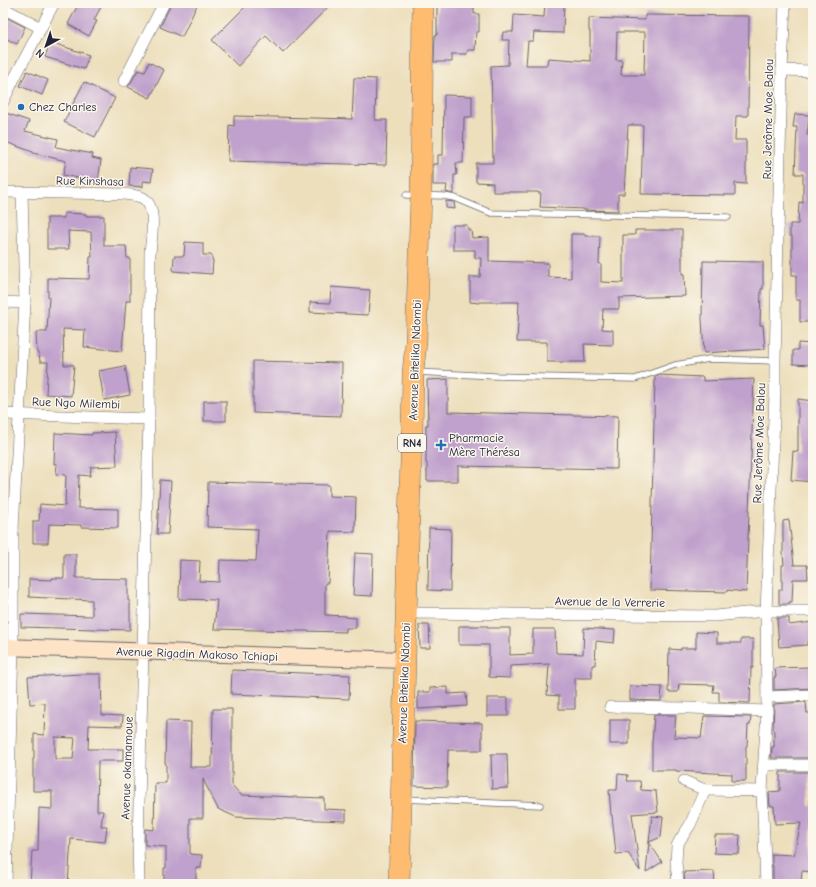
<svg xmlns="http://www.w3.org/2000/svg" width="816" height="887" viewBox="0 0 816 887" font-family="'Comic Neue',sans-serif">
<rect width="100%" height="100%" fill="#fbf7ec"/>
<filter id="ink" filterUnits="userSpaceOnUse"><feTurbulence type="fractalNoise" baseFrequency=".025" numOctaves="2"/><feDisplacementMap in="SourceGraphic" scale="8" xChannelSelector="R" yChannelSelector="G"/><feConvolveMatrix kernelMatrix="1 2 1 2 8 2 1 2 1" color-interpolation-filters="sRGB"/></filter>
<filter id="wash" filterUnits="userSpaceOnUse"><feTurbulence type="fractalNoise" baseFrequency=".012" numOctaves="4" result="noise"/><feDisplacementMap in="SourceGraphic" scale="16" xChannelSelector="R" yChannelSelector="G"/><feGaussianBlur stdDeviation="0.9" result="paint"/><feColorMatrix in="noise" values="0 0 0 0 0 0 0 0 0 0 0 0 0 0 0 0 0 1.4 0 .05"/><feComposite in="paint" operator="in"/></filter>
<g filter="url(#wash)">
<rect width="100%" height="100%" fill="#eddfbc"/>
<g id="blocks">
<g fill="#c0a0cc" fill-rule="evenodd">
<path d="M79,3h24l-9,17 3,1 -8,15 -21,-12z"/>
<path d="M171,3h27l-16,34 -22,-10 10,-21z"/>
<path d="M249,3h83l-49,50 -17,-17 -28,30 -26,-26z"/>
<path d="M437,3h37v11h5v18h-3l-1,18h-7l-1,4h-15v8h-18l1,-27h2z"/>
<path d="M545,3h19l-1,30 -29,-1 -1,9h-5l-2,24h21l1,-7 42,3v-30h-1v-13l56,2v-5l104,1 -1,100h-12l-1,24h11v44l-11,-1v12l-94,-1 2,-69h-15l-4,69h-6v17l-34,-1v-1l-44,-2 1,-14h-3v-1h-45v-9l-17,-1v-19h17l-2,-97 17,-1 1,-25h-7l1,-8h10l1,-17 30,2zM617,32h28l-1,43h-23l1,-15h-6z"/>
<path d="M3,16l22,11 -8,17 -14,-7z"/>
<path d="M50,42l39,13 -5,14 -39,-12z"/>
<path d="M149,62l15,8 -14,28 -22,-11 2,-3 8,-14 7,2z"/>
<path d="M27,71l21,9 -6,15 -22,-9z"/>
<path d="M354,78l22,1 -1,41h12l-1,45 -158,-4 1,-36 5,1v-10l118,3z"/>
<path d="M84,82l31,16 -20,39 -31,-15z"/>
<path d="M444,95l28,1v21h-8l-1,46h-7l1,12h-3v19l-8,-2 1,-7h-14v-21h5v-9h5z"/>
<path d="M6,113l23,8 -4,10 33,8 -2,8 37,7 -1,4 9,2 -3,22 -35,-7 3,-14 -33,-8v-1l-30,-11v-19z"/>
<path d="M795,114l14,1 -2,20 6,1v186h-13v-22h-4v-25h-4v-39h-2v-12h8l1,-22 4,1v-29h-8l2,-47h-4z"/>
<path d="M130,167l23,2 -2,13 -8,-1v6l-14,-1z"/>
<path d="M446,201l8,1 1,7 -9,-1z"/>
<path d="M64,213l22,1v2h18v30h22l1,12h3v43h-4l-4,50 -38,-4 1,-17 -22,-1 1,36h10l-3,31 -25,-2 2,-32h-8l-1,-9h-2l-1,-21h11l2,-35h-1v-19l41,1 1,-22h2l-1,-25 -23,-1 1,18h-22v-31h17z"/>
<path d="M453,225h14l1,5h3l1,8 17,-1v24l59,2v14l23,1v-44h14v2h15l-1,28h2v18l22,1v-48h12v-5h47v44h2l1,22 -66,2v11h-16l-1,20 11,1v15l-29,-1 1,18h-38v-20h-30l2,-40h-40v1l-9,-1v-25h10l1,-19h-6v-8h-22z"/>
<path d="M185,242l18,1v12h9v5h1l-1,14 -39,-3 1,-15h10z"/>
<path d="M703,261l60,1v27h-2l-1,36h3l2,24 -61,4 -2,-34z"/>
<path d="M331,287l39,3 -2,25 -58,-3v-10l20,1z"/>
<path d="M798,343l15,1 -1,21 -19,-1v-14h5z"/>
<path d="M253,361l89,2 -1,53 -88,-3z"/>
<path d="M125,366l5,29 -26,5 -5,-29z"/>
<path d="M658,375l45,2v4l51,-2 -8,213 -19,-2v2l-77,-2 5,-213z"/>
<path d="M448,379v33l170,4 -1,53 -159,-3v15h-31v-18h-1v-38h2l-1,-45z"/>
<path d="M798,399l15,2v81l-22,-2 2,-29 5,1z"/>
<rect x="204" y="401" width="22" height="20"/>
<path d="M115,432l2,34 -26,1 -1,9 -11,-1 -1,33 40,1v19l-37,-1v-2l-32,-1 -1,19h-15v-22h6l1,-17 25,2 1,-31 -10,-1 1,-10h-3l1,-31 37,2v-2z"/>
<path d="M160,480l11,1 -3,53h-11z"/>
<path d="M208,482l121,3v11l27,1 -1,35 -25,-1 -2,52h-3v32l21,1v1l10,1v10h-10v4l-132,-3 3,-29 -38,-1 1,-39 20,1 -1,20 20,1 1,-22 36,1 2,-32 -51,-2z"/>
<path d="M789,520l5,45h13l1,14h-15l-1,23h-3v2h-10v-14h3v-25h2l-1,-11v-33z"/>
<path d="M429,528l22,1 -1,62 -22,-1z"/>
<path d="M355,553l18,1 -1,42 -19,-1z"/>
<path d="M64,554h12v24l52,1v22h2v29l-109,-3v-13l71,2v-16l-63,-3v-18l23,1v-2h12z"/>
<path d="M777,618h12v7l24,-3v20h-6v3l-28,2z"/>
<path d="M419,625h10l1,23h-10z"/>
<path d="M459,626h29v2h22v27l23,-1v-25h22l1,24 27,1 1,-26 31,2 -1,13 -18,-2 -1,24h-3v13h-17v31h-16v-13l-12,-1 2,-31 -39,2v12l-21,-1v-32h-30z"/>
<path d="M696,632l21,1v10h24v-4h12v29h-2l-1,35 -31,-1v-10h-6l1,-7 -35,-1 -1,8h-10l1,-43 12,1v-2h15z"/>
<path d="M810,667v1h3v20l-39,2v-13h2l-1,-9z"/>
<path d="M232,670l118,5 -1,24 -118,-5z"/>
<path d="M81,674h20l1,41 21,1 -1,10 -33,-1 -1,24h35v12h-25l-1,50h6l-2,15h6l-2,16 -34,-3 -3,45h-38l2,-33h6l1,-43 13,1v-18h-19v-32h1v-25l10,1 1,-32 -15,1 -2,-27zM55,737l20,1 -2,21h-18z"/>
<path d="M630,686l32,1 -1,14 -31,-1z"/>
<path d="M448,687v7l18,-1 1,13 -49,3v-17h12v-4z"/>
<rect x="487" y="698" width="21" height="18"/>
<path d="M806,702l1,11h6v45h-42l1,-11h2v-16l-1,-1 1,-26z"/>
<path d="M213,709h19v76l9,10 83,3v11l22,1v11l-110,-4 -18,-8 -15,-30v39h-13v36l12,1 -1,13h-5v16h-32v-16h2v-21l-21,-2v-16l9,1 1,-47h11v-20h-1l1,-42 25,1 -1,45h22z"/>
<path d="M654,715h22l-2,22 27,1 3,-22 47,1 -1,8h-2l-1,21h-1v35h-14v-7l-56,-3v-1h-24v-26z"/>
<rect x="610" y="720" width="19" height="24"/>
<path d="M415,721l67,2v27h-34l-1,37 -33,-1z"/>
<path d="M491,754h16l1,34 -16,1z"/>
<path d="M780,772h30v7h-1l1,27h3v16l-2,1v33h2v16l-11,-1 -1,13h-28v-18h-1v-12l22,1 7,-32 -26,1 -1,-18h-4l-1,-14 11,-1z"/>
<path d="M618,774l10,1 -1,6h13l1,9 15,1 2,21 -26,2 8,57 -12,-18 -12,1 -4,-39h-1l-2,-25h8z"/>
<path d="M652,816l11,1 -2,20 -12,5z"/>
<path d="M715,835h25l-1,19 -25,-1z"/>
<path d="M649,842l13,20 -16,10z"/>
<path d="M714,871l1,13h-30l-1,-12z"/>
</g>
</g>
</g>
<g filter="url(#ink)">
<use href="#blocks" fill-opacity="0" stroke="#696468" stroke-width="1"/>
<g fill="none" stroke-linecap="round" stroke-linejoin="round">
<defs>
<g id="lane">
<path d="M406,195l37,1 12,2 36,15 237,4"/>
<path d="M416,372l79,4 140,3 40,-14 34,-6 66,2"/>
<path d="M404,799l136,6"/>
</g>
<g id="street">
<path d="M3,8l38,20"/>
<path d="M782,70l31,1"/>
<path d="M124,81l40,-78"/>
<path d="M3,102l11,-23 40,-76"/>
<path d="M3,192l121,2c6,1 14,1 19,4 15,9 8,41 7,55l-1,166 -11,423 1,42"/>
<path d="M3,302l22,1"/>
<path d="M3,414l146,5"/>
<path d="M3,529l10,1"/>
<path d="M406,613l309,3 51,-5h47"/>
<path d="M767,697l46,-2"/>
<path d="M610,707l80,1 77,3"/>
<path d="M764,765h49"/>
<path d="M684,781l21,9 57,1"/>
<path d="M6,884l7,-237v-117l12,-227 -3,-110"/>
<path d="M678,884l-2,-22 1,-16 3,-6 10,-15 15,-35"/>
<path d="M766,884l-4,-93 5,-80 -1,-100 9,-217v-33l7,-291 3,-67"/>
</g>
<path id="secondary" d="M3,647l402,13"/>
<path id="highway" d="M399,884l9,-340 4,-111 1,-61 3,-30 5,-147 2,-192"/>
</defs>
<use href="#lane" stroke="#696468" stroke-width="7"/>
<use href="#street" stroke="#696468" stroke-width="12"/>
<use href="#secondary" stroke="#696468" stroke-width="18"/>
<use href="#highway" stroke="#696468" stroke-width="22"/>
<use href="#lane" stroke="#fff" stroke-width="5.5"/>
<use href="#street" stroke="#fff" stroke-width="11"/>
<use href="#secondary" stroke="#fee4c6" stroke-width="16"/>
<use href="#highway" stroke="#fdbc70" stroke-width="21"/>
</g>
</g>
<g fill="#1f6fb2" stroke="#fbf7ec" stroke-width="1.5">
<circle cx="21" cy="107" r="4"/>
<path d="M439 439h4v4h4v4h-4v4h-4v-4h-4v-4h4z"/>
</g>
<g text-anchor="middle" stroke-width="3" stroke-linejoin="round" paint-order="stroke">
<rect fill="#fbf7ec" stroke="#636270" stroke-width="1" x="398" y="434" width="28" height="18" rx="3"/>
<g font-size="11" font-weight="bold" fill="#22223b">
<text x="412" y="447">RN4</text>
</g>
<g font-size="12" fill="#22223b" stroke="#fbf7ec" text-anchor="start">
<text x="29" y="111">Chez Charles</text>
<text x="449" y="442">Pharmacie<tspan x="449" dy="14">Mère Thérésa</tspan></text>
</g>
<g font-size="12" fill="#22223b" stroke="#fbf7ec">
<text transform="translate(768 119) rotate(-89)" y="4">Rue Jerôme Moe Balou</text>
<text transform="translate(90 181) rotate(1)" y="4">Rue Kinshasa</text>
<text transform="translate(415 360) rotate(-88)" y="4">Avenue Bitelika Ndombi</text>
<text transform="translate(76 403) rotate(2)" y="4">Rue Ngo Milembi</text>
<text transform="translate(759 443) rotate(-88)" y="4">Rue Jerôme Moe Balou</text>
<text transform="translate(610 602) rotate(1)" y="4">Avenue de la Verrerie</text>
<text transform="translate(197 654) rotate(2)" y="4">Avenue Rigadin Makoso Tchiapi</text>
<text transform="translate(404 683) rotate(-88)" y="4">Avenue Bitelika Ndombi</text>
<text transform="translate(127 768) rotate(-88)" y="4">Avenue okamamoue</text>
</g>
</g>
<rect width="816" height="887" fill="none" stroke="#fbf7ec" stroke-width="16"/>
<g transform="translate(46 46) rotate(220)" stroke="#fbf7ec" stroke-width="3" paint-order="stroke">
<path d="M0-3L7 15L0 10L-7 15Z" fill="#22223b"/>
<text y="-6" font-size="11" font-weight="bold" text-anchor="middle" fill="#22223b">N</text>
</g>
</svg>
